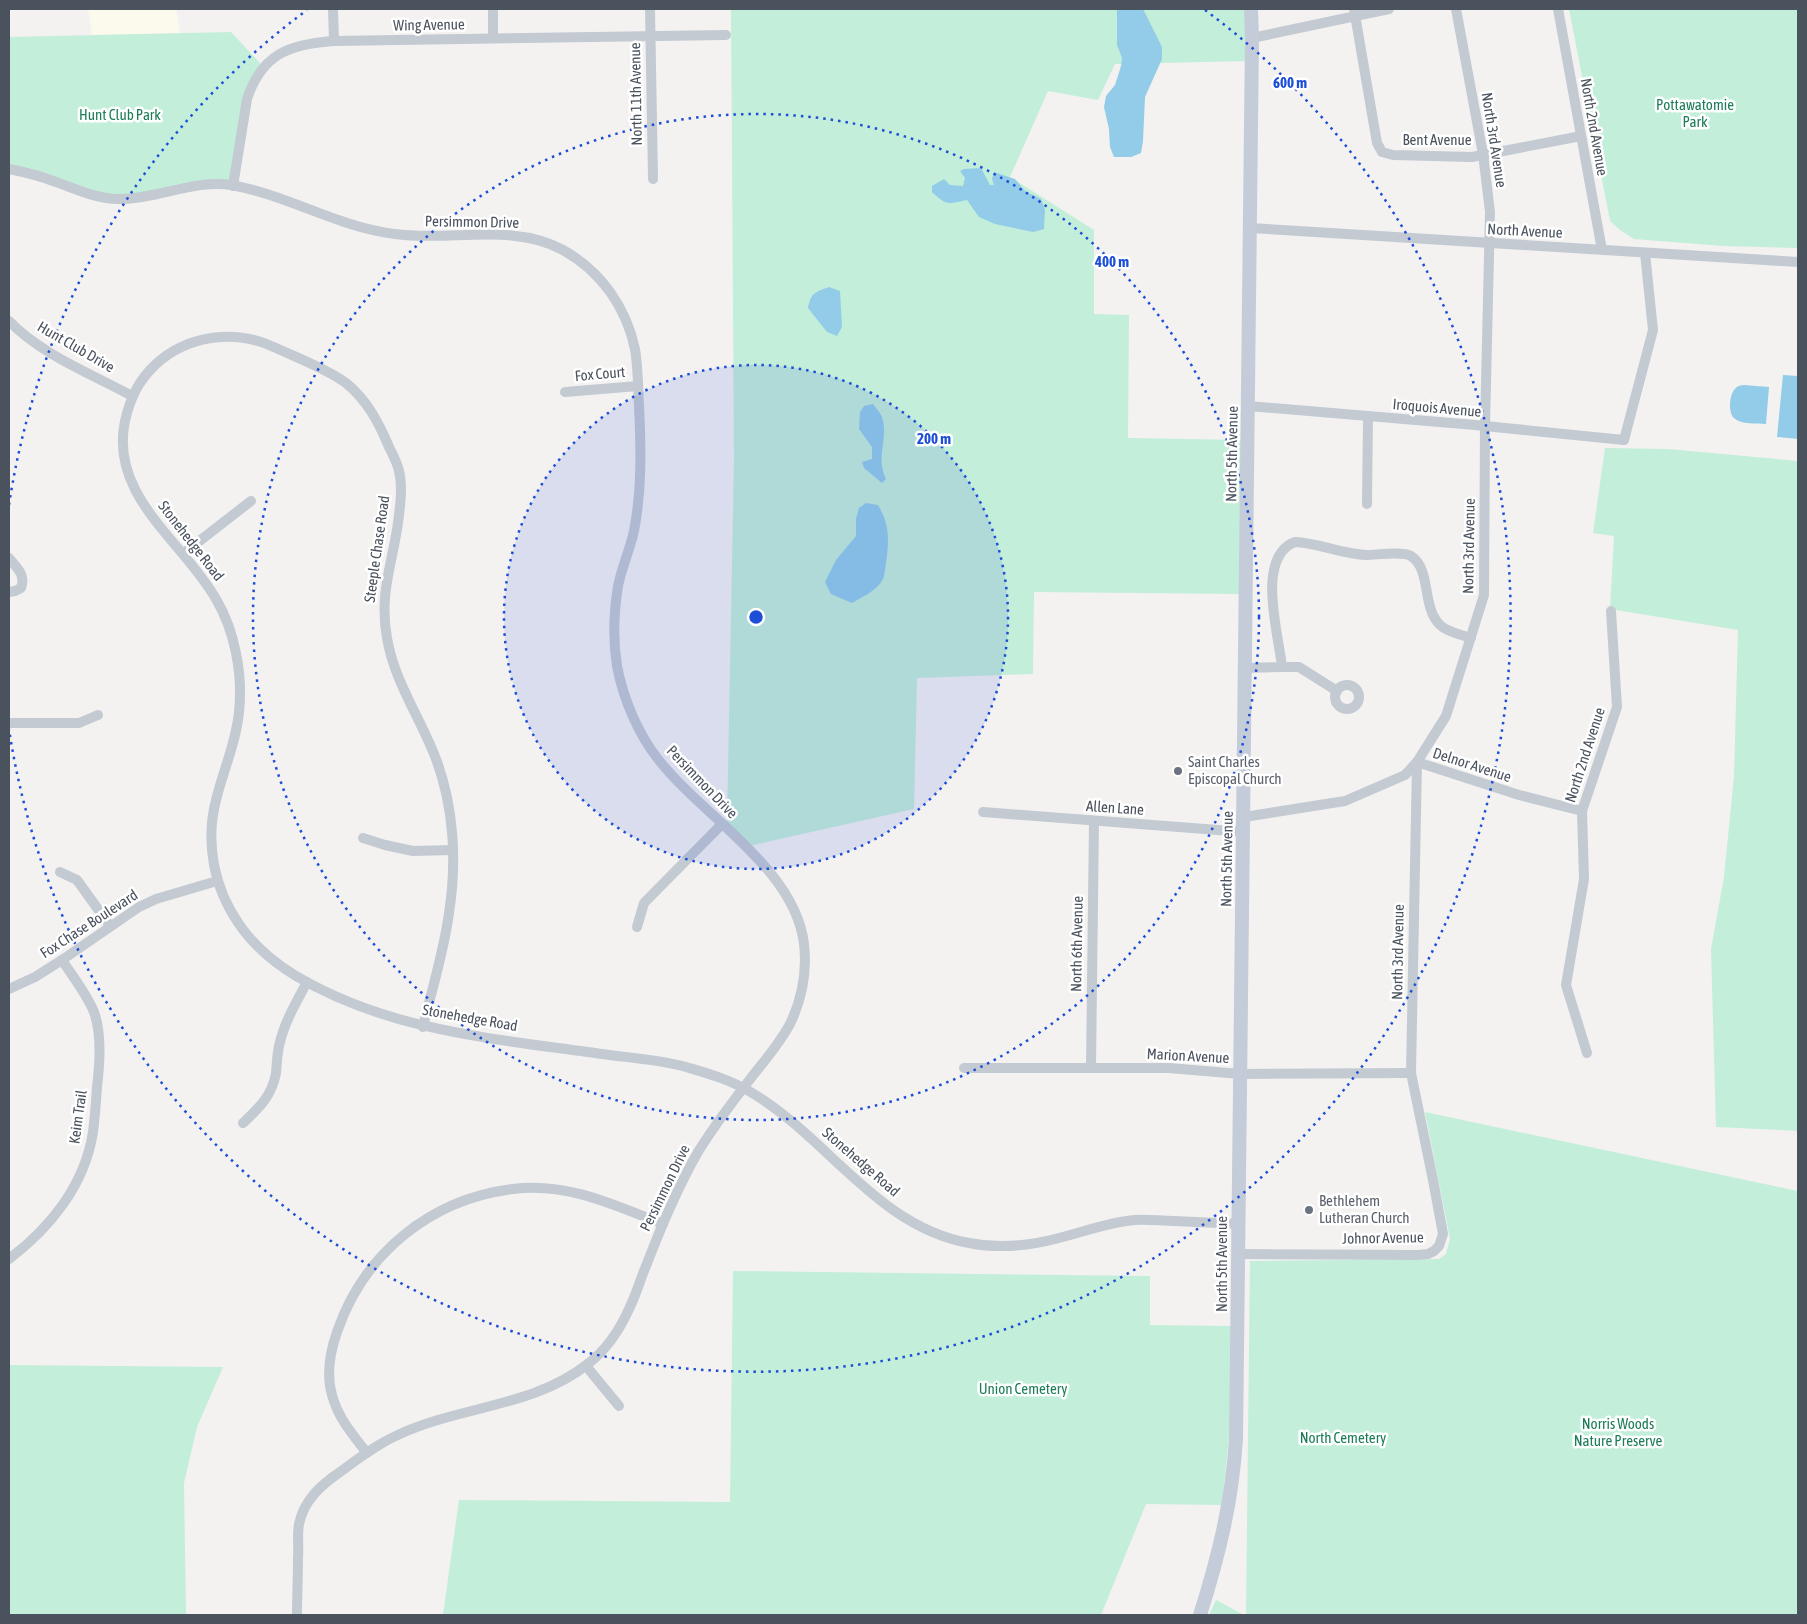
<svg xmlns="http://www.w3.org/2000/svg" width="1807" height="1624" viewBox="0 0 1807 1624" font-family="'Asap Condensed',sans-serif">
<rect width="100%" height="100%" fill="#f3f2f1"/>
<path fill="#fcf9ed" d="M88,9h88l4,24 -88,2z"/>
<g fill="#c3eed9">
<path d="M731,9h516l1,52 -133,3 -17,36 -50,-9 -38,86 84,53v84l35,1 -1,123 115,2 -2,154 -207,-2 -1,82 -116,4 -3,131 -165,37 -22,-21 7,-365z"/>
<path d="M1569,9h229v239l-75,-2 -89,-7 -14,-9 -10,-9z"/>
<path d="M231,32l30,32 -30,117 -96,14 -24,2 -102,-28v-132z"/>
<path d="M1605,448l63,1 130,12v670l-82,-4 -5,-178 13,-72 10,-101 4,-146 -128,-21 4,-73 -21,-3z"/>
<path d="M1425,1112l373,79v424h-552l4,-354 189,-2 7,-5 4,-15z"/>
<path d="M733,1271l417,5v49l81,1 -1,101 -8,78 -76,-1 -45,111h-658l16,-115 271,2z"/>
<path d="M9,1365l214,2 -26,60 -13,56 2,132h-177z"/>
<path d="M1216,1600l28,15h-35z"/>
</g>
<g fill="#92cce8">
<path d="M1117,9h26l19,38v12l-17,38 -2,44 -2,12 -10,4h-17l-4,-10 -1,-18 -5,-22 2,-11 9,-11 6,-19 1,-8 -5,-13z"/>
<path d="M981,168l9,17h4l-2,-6 2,-7 21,7 10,12 16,8 4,11 -1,19 -11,3 -38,-8 -16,-7 -12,-17c-20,4 -20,6 -35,-8v-6l12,-7 6,6 13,1 2,-8 -5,-7 4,-2z"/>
<path d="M829,287l11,4 2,36 -5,9 -10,-4 -19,-24c3,-15 7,-16 21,-21z"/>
<path d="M1783,375l15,1v63l-21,-2z"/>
<path d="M1744,385l25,2 -3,37c-9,-1 -25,1 -32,-6 -6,-5 -5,-25 2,-30 1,-2 6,-3 8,-3z"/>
<path d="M873,404c3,4 7,9 9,13 7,22 -7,39 4,62l-4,4 -18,-15 -2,-6 10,-3v-12l-13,-18 1,-17 4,-6z"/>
<path d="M866,503l12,2c12,20 11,36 8,58 -1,5 -1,11 -3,16 -5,11 -21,18 -31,24l-21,-9 -6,-12 11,-22 20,-24v-17l3,-11z"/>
</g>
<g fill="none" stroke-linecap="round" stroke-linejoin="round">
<g stroke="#c3cad2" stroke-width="10">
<path d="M333,9l1,32"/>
<path d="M493,9v29"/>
<path d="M650,9l3,170"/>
<path d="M1354,9l23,134 5,9 11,3 79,2 109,-21"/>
<path d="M1558,9l44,241"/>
<path d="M1252,38l137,-29"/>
<path d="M9,169c15,3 29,6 44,12 21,7 43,18 65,18 37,1 77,-20 113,-14 57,10 106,42 164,49 55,8 117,-12 168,16 38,21 63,57 72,99 3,18 3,38 4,57 2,41 3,84 -5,125 -4,18 -12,36 -16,55 -4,25 -5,55 -1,80 6,32 21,68 41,93 44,57 137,109 146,185 3,26 -2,54 -13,78 -10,20 -26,38 -40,56 -18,23 -37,48 -53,74 -21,36 -37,75 -52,114 -6,14 -10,29 -17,43 -9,20 -22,40 -40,54 -54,44 -130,43 -191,72 -21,9 -40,24 -58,37 -19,13 -36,28 -41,52 -2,11 0,23 -1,34 0,19 -1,38 -1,57"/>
<path d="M233,186l14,-87c15,-45 42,-55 87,-58l392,-6"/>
<path d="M1250,228l548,34"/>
<path d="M9,321c33,34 81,52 123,75"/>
<path d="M565,392l73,-6"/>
<path d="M1248,406l227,19 149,15 29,-110 -8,-77"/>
<path d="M1367,504l1,-88"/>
<path d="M184,553l67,-52"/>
<path d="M9,558c8,10 17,17 12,30l-6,3 -6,1"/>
<path d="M1282,667h17l38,24"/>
<path d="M1245,668l37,-1c-3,-32 -27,-110 13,-125 24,1 46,12 71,13 11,0 36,-4 45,1 21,14 10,50 29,69 7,7 22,10 31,13"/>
<circle cx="1347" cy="697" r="12"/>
<path d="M9,723h70l19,-8"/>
<path d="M983,812l261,20"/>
<path d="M1244,817l101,-16 60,-26 12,-13 102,33 63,16"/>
<path d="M363,838l22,7 28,6 40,-1"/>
<path d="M60,872l17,8 33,46"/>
<path d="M637,927l7,-24 78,-79"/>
<path d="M9,989l26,-12 27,-17 77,-53 17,-8 61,-18"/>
<path d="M423,1027c9,-38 21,-76 26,-114 8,-51 5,-106 -13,-154 -15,-40 -42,-78 -49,-121 -8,-44 5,-73 11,-115 2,-16 5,-36 1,-52 -2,-9 -6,-16 -10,-24 -10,-24 -22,-47 -43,-64 -17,-13 -50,-26 -70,-35 -39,-19 -88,-14 -121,17 -17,16 -25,34 -30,56 -16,75 58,120 91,178 19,32 27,76 23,113 -3,31 -16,59 -23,88 -11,43 -2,88 23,124 15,22 34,38 57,52 97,57 204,63 313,79 25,3 52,5 77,12 20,6 42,12 61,23 79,44 128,136 222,153 30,6 60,3 90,-5 25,-6 49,-16 76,-18 12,-1 26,1 39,1 21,1 43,2 65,3"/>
<path d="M1587,1053l-21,-68 18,-106 -2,-68 35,-104 -6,-96"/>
<path d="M1091,1067l3,-246"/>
<path d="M964,1068h205l71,6 171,-1"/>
<path d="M243,1123c16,-15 29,-27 33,-50 1,-10 1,-21 4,-31 5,-21 17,-41 27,-60"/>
<path d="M1239,1254l179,1 10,-1 6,-3 5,-5 4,-12 -10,-54 -22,-107 6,-311 29,-46 38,-121 1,-168 5,-215 -7,-58 -27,-145"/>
<path d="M9,1259c41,-31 76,-74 84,-127 2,-15 3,-30 4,-45 3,-24 5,-53 -3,-75 -8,-19 -21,-35 -32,-52"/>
<path d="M586,1366l33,40"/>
<path d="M367,1453c-14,-18 -29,-35 -35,-58 -6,-21 -2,-43 5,-63 27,-79 94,-133 176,-143 54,-7 101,16 150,35"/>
</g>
<path stroke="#c5ccd9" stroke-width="14" d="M1200,1615c19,-60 32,-113 36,-176l16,-1401 -1,-29"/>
</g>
<circle cx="756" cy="617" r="252" fill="#1d4ed8" fill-opacity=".12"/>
<g fill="none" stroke="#1d4ed8" stroke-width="2.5" stroke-dasharray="2.5 5">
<circle cx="756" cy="617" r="252"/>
<circle cx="756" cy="617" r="503"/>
<path d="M9 505A755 755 0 0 1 307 10M1205 10A755 755 0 1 1 9 729"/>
</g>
<g fill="#6b7280" stroke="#fff" stroke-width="2">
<circle cx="1178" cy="771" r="5"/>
<circle cx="1309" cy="1210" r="5"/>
</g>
<g text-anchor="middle" stroke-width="5" stroke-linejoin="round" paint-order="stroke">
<g font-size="15" fill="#4a525e" stroke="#fff">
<text transform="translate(429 25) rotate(-1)" y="5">Wing Avenue</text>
<text transform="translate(636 94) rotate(-91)" y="5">North 11th Avenue</text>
<text transform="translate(1594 127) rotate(80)" y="5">North 2nd Avenue</text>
<text x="1437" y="145">Bent Avenue</text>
<text transform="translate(1494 140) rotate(81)" y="5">North 3rd Avenue</text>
<text transform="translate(472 222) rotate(1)" y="5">Persimmon Drive</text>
<text transform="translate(1525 231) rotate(3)" y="5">North Avenue</text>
<text transform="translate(76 347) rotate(30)" y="5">Hunt Club Drive</text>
<text transform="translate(600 374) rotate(-5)" y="5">Fox Court</text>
<text transform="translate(1437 408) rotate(5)" y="5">Iroquois Avenue</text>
<text transform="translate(1232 454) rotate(-89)" y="5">North 5th Avenue</text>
<text transform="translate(191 541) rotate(52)" y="5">Stonehedge Road</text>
<text transform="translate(1469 546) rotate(-89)" y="5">North 3rd Avenue</text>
<text transform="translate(377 549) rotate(-82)" y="5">Steeple Chase Road</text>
<text transform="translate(1585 755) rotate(-72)" y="5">North 2nd Avenue</text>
<text transform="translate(1472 765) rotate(18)" y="5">Delnor Avenue</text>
<text transform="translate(702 782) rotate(46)" y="5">Persimmon Drive</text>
<text transform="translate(1115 808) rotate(4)" y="5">Allen Lane</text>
<text transform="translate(1227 859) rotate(-89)" y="5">North 5th Avenue</text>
<text transform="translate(89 924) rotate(-33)" y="5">Fox Chase Boulevard</text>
<text transform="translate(1077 944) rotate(-89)" y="5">North 6th Avenue</text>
<text transform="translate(1398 952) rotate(-89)" y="5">North 3rd Avenue</text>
<text transform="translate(470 1018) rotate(10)" y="5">Stonehedge Road</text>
<text transform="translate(1188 1056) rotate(3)" y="5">Marion Avenue</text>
<text transform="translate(78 1117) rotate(-82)" y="5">Keim Trail</text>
<text transform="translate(861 1162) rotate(41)" y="5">Stonehedge Road</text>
<text transform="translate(665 1188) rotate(-64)" y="5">Persimmon Drive</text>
<text transform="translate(1383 1238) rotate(-1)" y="5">Johnor Avenue</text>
<text transform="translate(1222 1264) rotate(-90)" y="5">North 5th Avenue</text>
</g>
<g font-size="15" fill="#1c7d58" stroke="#fff">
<text x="1695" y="110">Pottawatomie<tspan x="1695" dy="17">Park</tspan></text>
<text x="120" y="120">Hunt Club Park</text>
<text x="1023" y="1394">Union Cemetery</text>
<text x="1618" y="1429">Norris Woods<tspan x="1618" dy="17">Nature Preserve</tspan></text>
<text x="1343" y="1443">North Cemetery</text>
</g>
<g font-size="15" fill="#5b616d" stroke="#fff" text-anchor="start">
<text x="1188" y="767">Saint Charles<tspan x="1188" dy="17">Episcopal Church</tspan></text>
<text x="1319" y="1206">Bethlehem<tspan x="1319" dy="17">Lutheran Church</tspan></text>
</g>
</g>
<circle cx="756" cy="617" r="8" fill="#1d4ed8" stroke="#fff" stroke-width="2.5"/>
<g font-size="15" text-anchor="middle" font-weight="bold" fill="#1d4ed8" stroke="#fff" stroke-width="5" stroke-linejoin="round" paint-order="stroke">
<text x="1290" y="88">600 m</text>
<text x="1112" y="267">400 m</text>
<text x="934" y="444">200 m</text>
</g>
<rect width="1807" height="1624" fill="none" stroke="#4a525e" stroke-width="20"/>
</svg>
